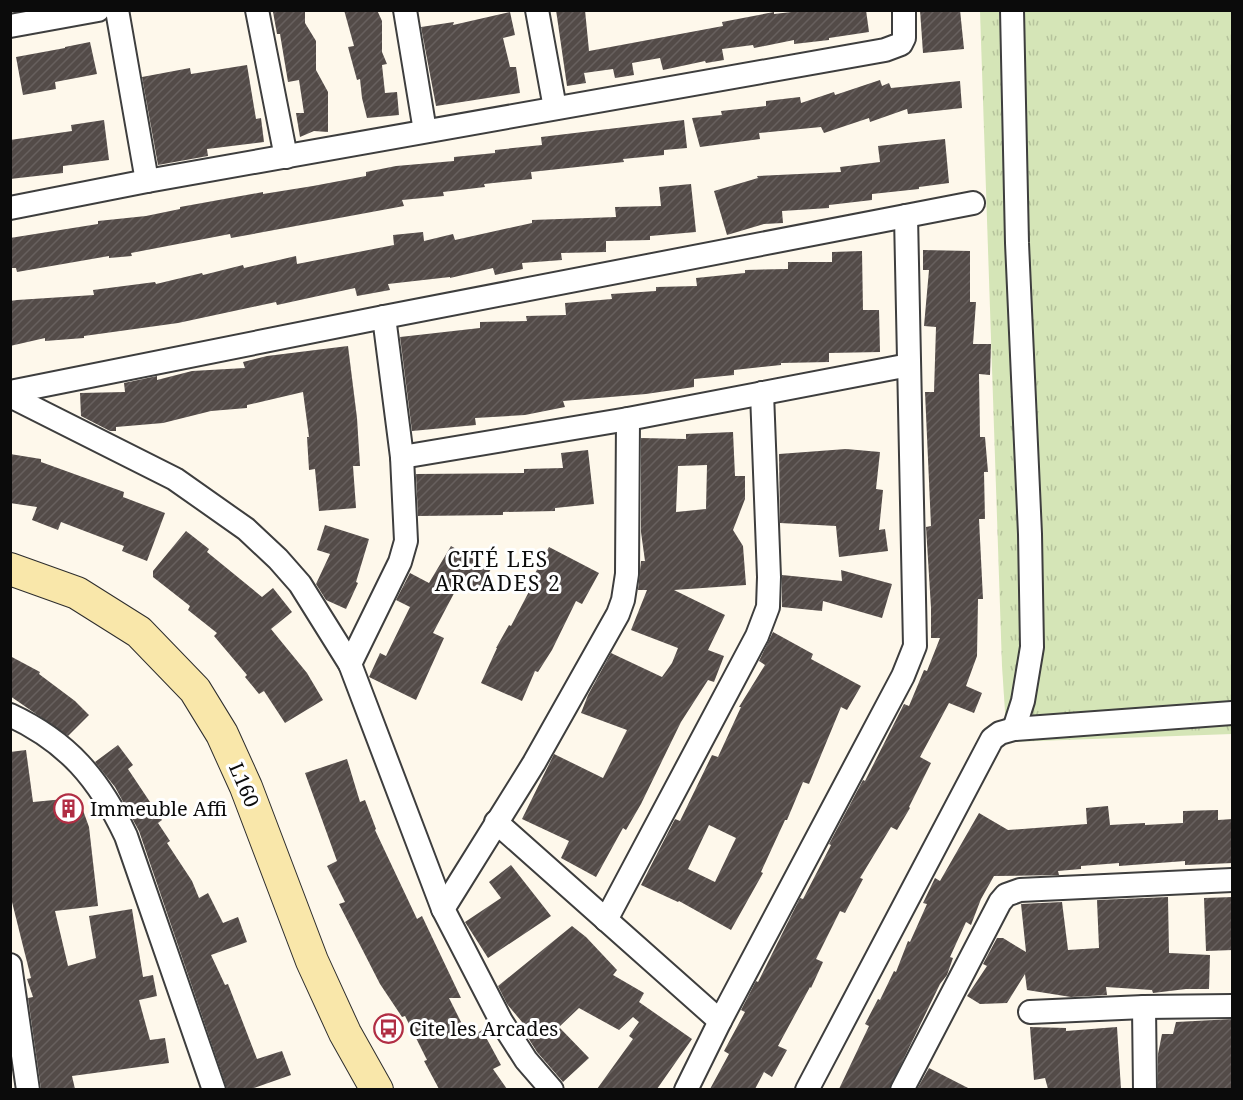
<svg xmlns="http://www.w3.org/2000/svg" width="1243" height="1100" viewBox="0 0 1243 1100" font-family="'Noto Serif',serif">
<defs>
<pattern id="grass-tufts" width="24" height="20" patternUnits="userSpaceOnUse" patternTransform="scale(1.5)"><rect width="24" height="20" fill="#d5e5b7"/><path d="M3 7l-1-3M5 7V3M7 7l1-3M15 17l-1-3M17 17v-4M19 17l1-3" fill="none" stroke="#b6c39c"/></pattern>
<pattern id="building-hatch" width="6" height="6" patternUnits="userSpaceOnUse" patternTransform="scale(1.5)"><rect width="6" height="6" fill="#534b48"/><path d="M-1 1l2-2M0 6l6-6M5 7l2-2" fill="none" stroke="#67605e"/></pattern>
</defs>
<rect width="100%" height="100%" fill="#fef8eb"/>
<path fill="url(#grass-tufts)" d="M980,11h252v723l-225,8 -5,-76z"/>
<g fill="url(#building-hatch)" fill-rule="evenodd">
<path d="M289,10h16v13l11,18v29l12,22v40l-14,-1 -14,6 -4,-24h8l-5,-33 -11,2 -8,-48h-3l-4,-22z"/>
<path d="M344,10h33l5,11v31l5,12 -5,1 3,28 12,-1 2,23 -32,3 -5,-20 -2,-19 -3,1 -9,-33 6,-1z"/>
<path d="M556,10h29l4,41 134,-25 -1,-4 52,-10v2l35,-4h57l3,22 -40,6v2l-35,4v-4l-40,8 -1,-3 -31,4 2,11 -18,3 -1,-2 -42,9 -3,-12 -28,5 2,12 -19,3 -2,-9 -29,4 2,10 -19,3z"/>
<path d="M920,10h40l4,39 -41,4z"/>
<path d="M510,12l5,23 -12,3 7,29h6l4,26 -84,13 -15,-79 33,-5 -1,3z"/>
<path d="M90,42l7,32 -42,8 1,7 -33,6 -7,-38 49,-9v-1z"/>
<path d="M247,65l9,54 5,-1 3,24 -57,7 1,7 -50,9 -16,-88 48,-9 1,6z"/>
<path d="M880,80l2,6 7,-3 2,5 69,-7 2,27 -54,6 -1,-5 -37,13 -1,-4 -45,15 -3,-6 -62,6 1,6 -60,8 -8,-29 30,-3 -1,-4 45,-5v-5l34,-4 1,6 33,-11 1,3z"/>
<path d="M104,120l5,40 -46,6v7l-53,6v-39l62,-9 -1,-6z"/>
<path d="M684,120l3,28 -23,2v5l-41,4 1,3 -93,10 1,7 -48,5 1,3 -42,5 1,4 -42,4 2,6 -173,32 -1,-4 -99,19 1,3 -23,2v-2l-92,16 -1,-4h-6v-30l88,-14v-3l48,-5 34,-7v-2l83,-15v2l50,-8 53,-10v-4l30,-6 58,-5v-4l41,-4v-3l47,-5 -1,-8z"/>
<path d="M945,139l4,44 -30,4v2l-47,5v6l-43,5v3l-47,3 1,12 -19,1 -37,11 -13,-44 44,-13 -1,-2 84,-4 -1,-5 40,-5 -2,-16z"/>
<path d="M691,184l5,48 -46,4v4l-44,1v11l-45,1 1,7 -40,3 1,6 -28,6 -2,-7 -43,10v-1l-62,7 2,6 -33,6 -2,-8 -78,17 -1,-3 -98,21 -94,13v2l-39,3v-3l-35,8v-45l7,-1 77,-5 -1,-5 62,-8 1,2 46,-11 1,2 40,-10 1,3 52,-12 1,8 97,-19 -1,-10 30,-3 1,9 29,-7 2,6 77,-17v-3l84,-3 -1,-10 46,-1 -2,-19z"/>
<path d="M923,250l47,1v51h6l-3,42h18l-1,31 -11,-1 1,63h5l3,35h-4l1,47h-6l4,80h-5l-1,57 -11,30 16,7 -8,20 -25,-10 -29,54 11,6 -22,44 1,1 -13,22 -6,-3 -31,51 3,1 -18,34 -5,-2 -24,48 7,3 -12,26 -1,-1 -32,59 9,4 -15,27 -8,-5 -9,17h-45l19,-35 -5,-3 21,-39 -4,-2 15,-29 2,1 42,-84 3,1 28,-54 -2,-1 34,-64 2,1 39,-77 5,2 15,-36 3,1 13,-33h-9v-30l-5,-81 5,-1 -6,-134h9l2,-65 -12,-1 5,-56h-6z"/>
<path d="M862,251l1,59h16l1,42 -51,1v9l-48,1v2l-47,5v5l-40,4v8l-48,7 -83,7 2,6 -40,8 -50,3 1,7 -64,6 -12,-94 80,-9v-6l47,-1 -1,-5 40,-1 -1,-12 47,-4 -1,-5 45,-3v-4l41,-1 -1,-8 49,-5v-3l43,-1v-7h44v-10z"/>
<path d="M348,346l9,72 3,48h-7l3,42 -37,3 -4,-42 -6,1 -2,-33h2l-6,-45 -56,13v3l-36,3 -48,12 -47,4v4h-6l-29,-15 -1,-23 45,-1 -1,-9 33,-7v4l35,-9 53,-3 -2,-6 24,-6z"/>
<path d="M733,432l2,44h10v23l-12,31 10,16 3,39 -72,5 51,25 -17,35 16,6 -10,26 -6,-2 -27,42 -40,82 -15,26 -3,-2 -27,49 -35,-19 8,-17 -47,-22 32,-65 49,24 24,-48 -46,-17 7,-18 23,-42 51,24 10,-14 6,-15 -47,-18 16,-40h-9l3,-29h4l-4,-29v-94l45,1v-5zM707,465l-1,44 -30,3 2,-46z"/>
<path d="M846,449l34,3 -4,37 7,1 -4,40 6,-1 3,22 -49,6 -3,-31 -56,-3 -1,-69z"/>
<path d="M588,450l6,54 -39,4v3l-52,1v3l-85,1 -2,-42 108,-1v-4l39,-1 -2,-15z"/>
<path d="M10,454l31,5v3l83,30 -1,5 42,16 -18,48 -25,-10 2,-5 -63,-24 -3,8 -26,-10 5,-13 -27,-4z"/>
<path d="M325,525l44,14 -13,43 2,1 -12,26 -20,-9 -10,-16 14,-30 -13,-4z"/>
<path d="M186,531l23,18 -2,3 55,45 11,-9 19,24 -21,17 36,44 16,27 -38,23 -21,-32 -5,3 -14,-17 2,-2 -33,-39 3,-3 -29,-23 2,-4 -37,-29v-6z"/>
<path d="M451,546l40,23 -14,24 -17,-11 -27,51 11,5 -28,62 -47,-23 11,-24 6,3 24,-49 -14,-7 14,-27 19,10z"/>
<path d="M549,547l50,26 -17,31 -6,-3 -24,49 -14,22 -3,-1 -13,30 -41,-18 16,-35h-1l13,-23 2,1 24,-46 -3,-1z"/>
<path d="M841,570l51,14 -10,34 -59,-17 -1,10 -40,-4v-32l60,6z"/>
<path d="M773,632l40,22 -2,5 50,27 -14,24 -6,-3 -32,77 -6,-2 -16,38h-2l-24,52 2,1 -32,57 -52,-29 -1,1 -37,-17 34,-66 5,2 32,-66 6,2 23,-50h-2l26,-42 -6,-4zM709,825l27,13 -21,44 -27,-13z"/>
<path d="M10,656l30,16 -1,2 36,27 14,14 -21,21 -58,-40z"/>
<path d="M118,745l15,20 -5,4 34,51 -4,3 12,18 -3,2 25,38 7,17 9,-5 15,30 15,-6 9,25 -36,13 14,30 3,-1 29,75 25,-8 9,24 -40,14h-24l-88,-258 -24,-44 -20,-25z"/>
<path d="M26,750l7,52 42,-4 5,4 9,25 9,79 -43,5 13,55 28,-8 -7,-42 43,-7 11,68 10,-2 4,21 -18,4 11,40 15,-2 4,25 -97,13 3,13h-34l-13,-91 5,-1 -6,-18 4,-1 -21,-84v-142z"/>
<path d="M347,759l13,43 5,-2 11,29 -1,1 42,89 5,-3 39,82h-12l20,40 13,-8 19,35 -8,4 14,20h-68l-15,-28 3,-1 -22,-44 -3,1 -22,-33 -41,-80 6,-2 -18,-36 10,-5 -32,-88z"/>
<path d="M1108,806l2,19 35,-2v2l38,-2v-12l35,-1v10l15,-1v44l-48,2v-4l-66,5v-3l-38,3v3l-23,2 1,4 -65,1 -13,23 -10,26 -5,-3 -16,35 3,1 -6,17 -7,9 -51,105h-50l30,-63 -4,-2 13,-25 2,1 14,-29 2,1 12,-31 2,1 17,-38 -4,-1 12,-25 5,3 39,-68 29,17 79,-6 -1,-16z"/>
<path d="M511,865l40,51 -63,42 -23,-36 36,-24 -12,-16z"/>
<path d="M1168,897l1,56 41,2 -1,34h-23l-33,4 -1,-3 -46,-3 1,8 -36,2 -44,-7 -2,-16 -18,29 -27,1 -13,-8 20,-30 -4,-2 14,-26h6l23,14 -5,-48 41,-2 6,48 31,-2 -2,-48z"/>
<path d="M1233,897v53l-27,1 -2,-53z"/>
<path d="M572,926l14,11 31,33 -4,5 31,18 -5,9 53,37 -35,50h-60l36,-50 -4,-3 10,-14 -6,-5 -14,13 -40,-22 -20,19 30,31 -26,24 -26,-30 -17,-27 2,-3 -15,-18 -9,-18z"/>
<path d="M1233,1019v70h-75v-35l4,-20h11l3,-12z"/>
<path d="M1030,1027l36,1v3l51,-4 4,62h-73l-3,-11 -11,2z"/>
<path d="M929,1068l41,21h-53z"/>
</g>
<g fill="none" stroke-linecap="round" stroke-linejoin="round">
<defs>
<g id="street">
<path d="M117,10l30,171"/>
<path d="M257,10l29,147"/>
<path d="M405,10l20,121"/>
<path d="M537,10l18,98"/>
<path d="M1012,10l5,233 13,291 2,113 -9,54 -9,28"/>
<path d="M10,26l88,-16"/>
<path d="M10,208l137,-27 738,-131 16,-6 3,-6v-28"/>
<path d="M10,392l374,-75 589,-114"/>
<path d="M10,396l165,83 71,50 32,30 22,25 50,80 93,245 58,112 25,39 26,30"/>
<path d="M402,457l226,-38 281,-54"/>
<path d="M350,664l50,-102 6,-21 -4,-84 -18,-140"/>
<path d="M10,715c58,27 89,64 116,121l88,254"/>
<path d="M496,822l224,199"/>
<path d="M443,909l91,-146 84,-149 5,-14 4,-26 1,-155"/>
<path d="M606,920l151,-284 11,-29 1,-30 -7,-184"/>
<path d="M10,965l18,125"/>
<path d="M1144,1007l1,83"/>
<path d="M1030,1012l114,-5 88,-1"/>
<path d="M686,1090l34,-69 183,-345 12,-30 -9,-430"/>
<path d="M807,1090l185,-351 8,-6 14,-4 218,-16"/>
<path d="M902,1090l98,-188 6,-7 14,-5 212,-10"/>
</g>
<path id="secondary" d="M10,569l67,24 62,39 56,58 27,44 24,53 66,174 33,72 32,57"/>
</defs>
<use href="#street" stroke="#3e3e3e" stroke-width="26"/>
<use href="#secondary" stroke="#2d2d2d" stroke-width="34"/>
<use href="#street" stroke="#fff" stroke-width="22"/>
<use href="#secondary" stroke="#f9e7aa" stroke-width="32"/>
</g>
<defs>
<symbol id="building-ring" viewBox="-11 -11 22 22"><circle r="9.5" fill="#fff" stroke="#b12e44" stroke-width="1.5"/><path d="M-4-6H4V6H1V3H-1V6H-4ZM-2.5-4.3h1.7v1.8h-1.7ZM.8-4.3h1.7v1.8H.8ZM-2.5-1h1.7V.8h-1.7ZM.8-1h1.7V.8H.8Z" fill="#b12e44"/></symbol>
<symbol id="bus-ring" viewBox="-11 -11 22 22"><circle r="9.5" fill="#fff" stroke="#b12e44" stroke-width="1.5"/><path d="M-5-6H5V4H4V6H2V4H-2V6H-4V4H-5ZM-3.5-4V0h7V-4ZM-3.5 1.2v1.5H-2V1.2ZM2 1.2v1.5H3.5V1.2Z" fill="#b12e44"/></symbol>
</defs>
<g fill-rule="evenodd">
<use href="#building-ring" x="52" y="792" width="33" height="33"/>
<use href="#bus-ring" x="372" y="1012" width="33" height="33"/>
</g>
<g text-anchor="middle" stroke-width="6" stroke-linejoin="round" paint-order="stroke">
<g font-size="20" fill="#0b0b0b" stroke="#fff">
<text transform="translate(244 785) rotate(67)" y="7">L160</text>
</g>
<g font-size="20" fill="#0b0b0b" stroke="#fff" text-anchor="start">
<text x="90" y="816">Immeuble Affi</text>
<text x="409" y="1036">Cite les Arcades</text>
</g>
<g font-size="21" letter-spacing="1.5" fill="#0b0b0b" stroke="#fff">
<text x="498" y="567">CITÉ LES<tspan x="498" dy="24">ARCADES 2</tspan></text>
</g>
</g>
<rect width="1243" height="1100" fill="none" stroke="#0b0b0b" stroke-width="24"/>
</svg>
